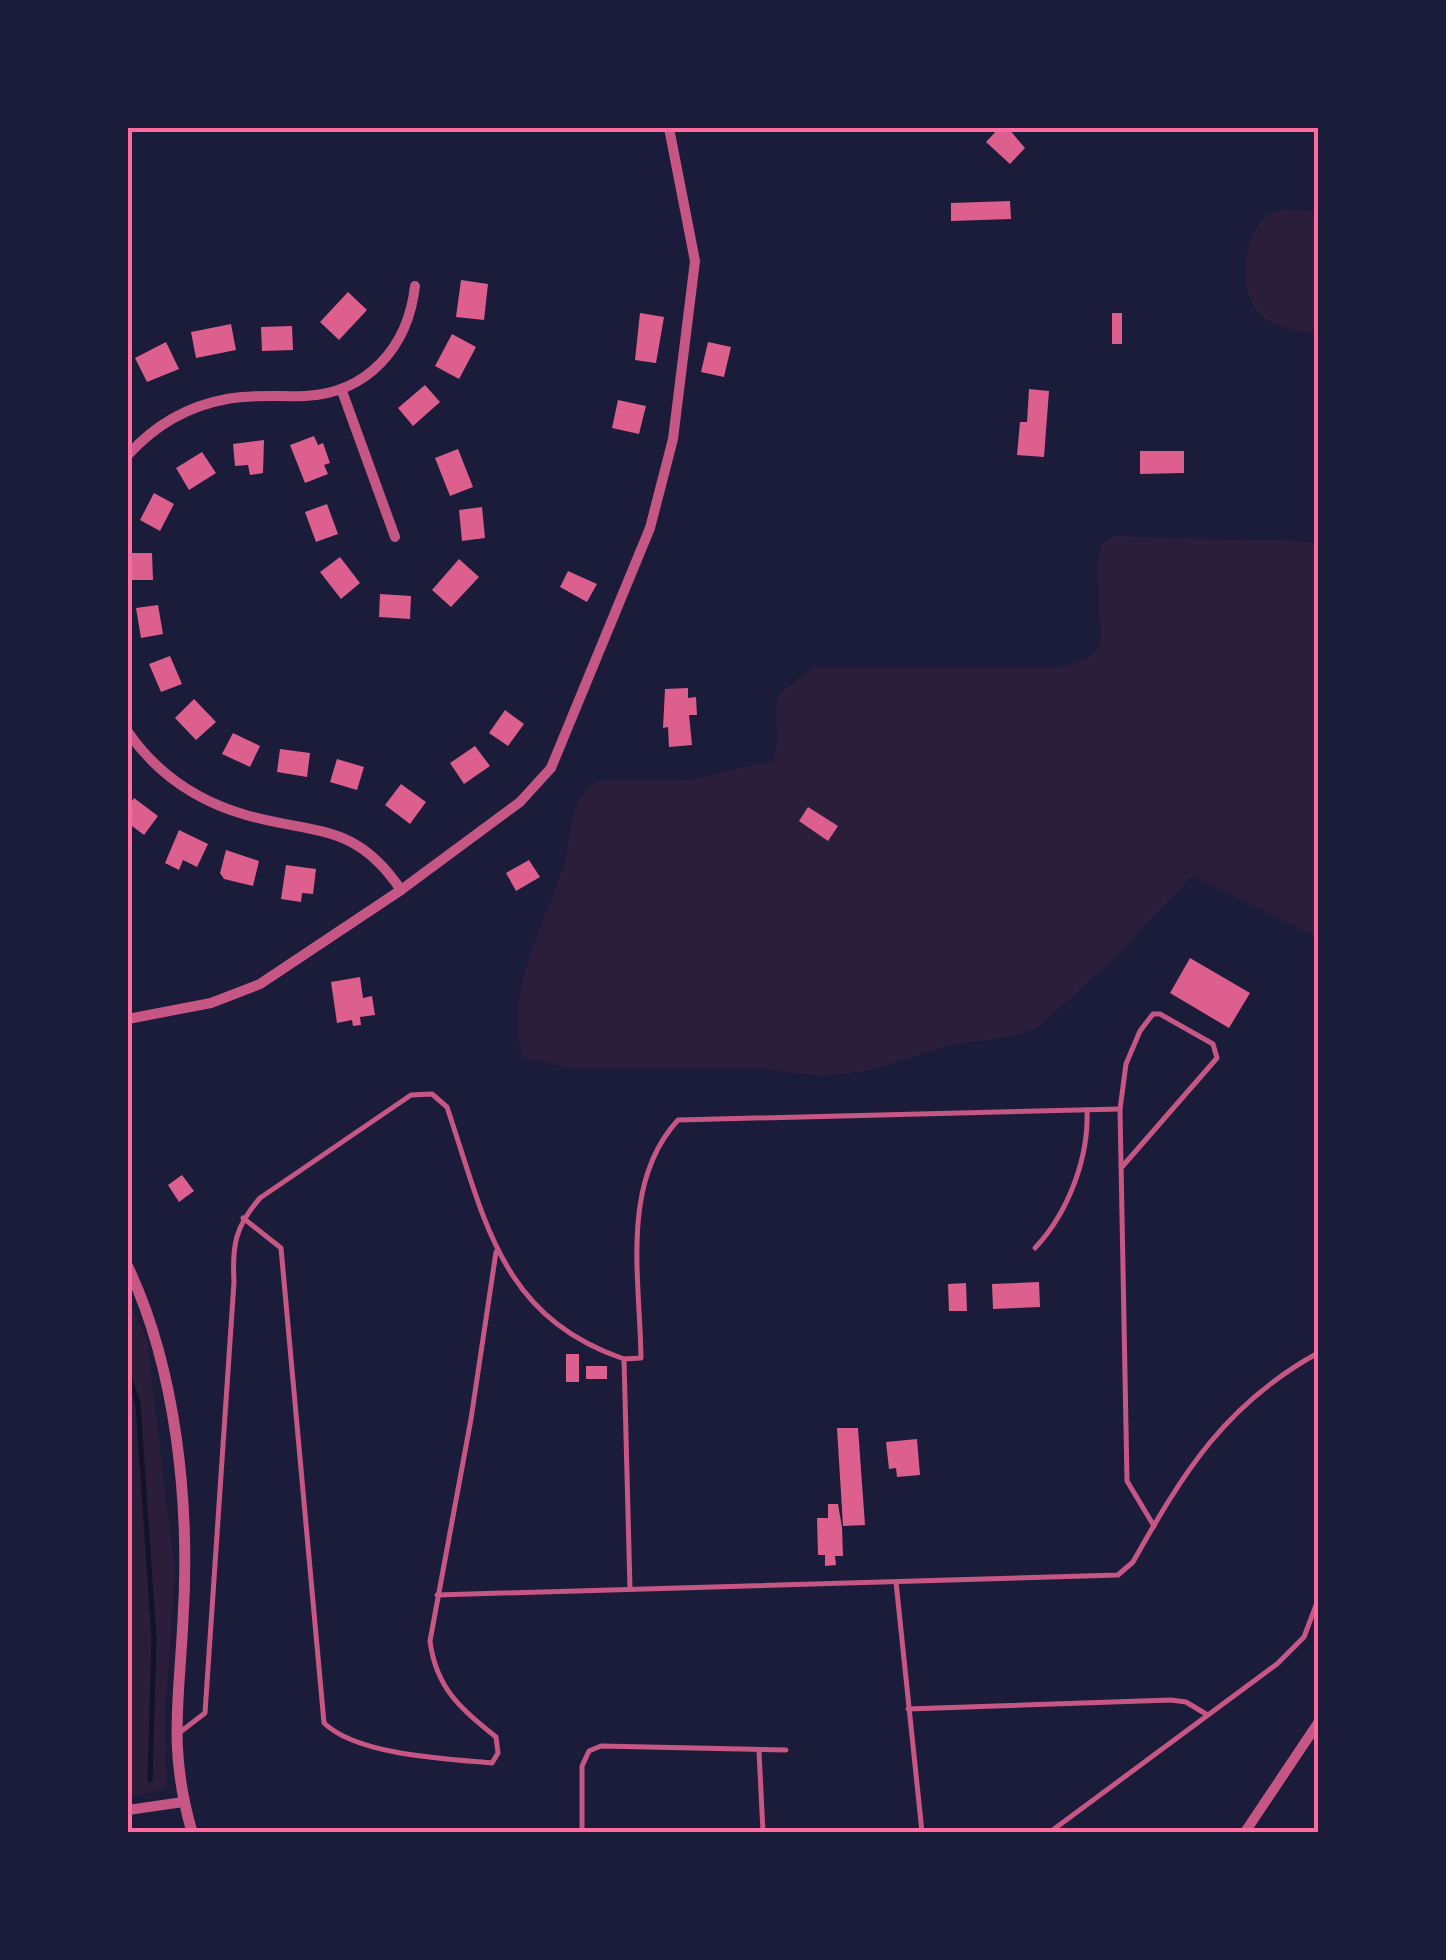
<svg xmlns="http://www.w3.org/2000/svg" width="1446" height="1960" viewBox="0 0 1446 1960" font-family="'PT Sans',sans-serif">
<rect width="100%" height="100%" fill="#1b1b3a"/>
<g fill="#2a1e3b">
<path d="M1318,211v123c-16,-3 -39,-5 -53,-15 -28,-20 -26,-88 6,-105 13,-7 33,-3 47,-3z"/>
<path d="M1114,536l204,6v396l-126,-62c-44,47 -88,94 -137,136 -6,5 -10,11 -17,15 -30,16 -66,11 -98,21 -66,23 -101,35 -172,21h-195l-51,-12c-17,-65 19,-127 40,-186 13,-34 0,-65 35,-90h87l88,-20c11,-20 0,-43 6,-66l36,-28h247l28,-10 12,-13 -4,-72 4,-28z"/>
<path d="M128,1298l19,42 28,233 -10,145 2,70 -39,10z"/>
</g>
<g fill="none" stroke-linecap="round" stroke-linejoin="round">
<path stroke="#12122b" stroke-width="5" d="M128,1372l10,32 16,235 -4,141"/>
</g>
<g fill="#dd5f8e">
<path d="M999,128h9l17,20 -15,16 -24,-22z"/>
<path d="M1010,201l1,18 -60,2v-18z"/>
<path d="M461,280l27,4 -4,36 -28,-3z"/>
<path d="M348,292l19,18 -28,30 -19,-18z"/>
<path d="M640,313l24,4 -8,46 -21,-3z"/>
<rect x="1112" y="313" width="10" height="31"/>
<path d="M231,324l5,26 -40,8 -5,-26z"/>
<path d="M292,326l1,24 -31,1 -1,-24z"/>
<path d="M452,334l24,13 -17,32 -24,-13z"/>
<path d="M166,342l13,27 -32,13 -12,-24z"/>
<path d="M708,342l23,5 -7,30 -23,-5z"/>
<path d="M425,385l15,17 -27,24 -15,-18z"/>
<path d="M1029,389l20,2 -5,66 -27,-2 3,-33h7z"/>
<path d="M618,400l28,6 -7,28 -27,-6z"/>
<path d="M314,436l4,9 5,-2 7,20 -6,2 4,9 -23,9 -15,-38z"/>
<path d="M264,440l-1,33 -13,2 -2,-10 -13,1 -2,-22z"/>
<path d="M458,449l15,38 -23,9 -15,-38z"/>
<path d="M1140,451h44v22l-44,1z"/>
<path d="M202,452l14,21 -27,17 -13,-22z"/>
<path d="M154,493l20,11 -14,27 -20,-11z"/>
<path d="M327,504l11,30 -22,8 -11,-30z"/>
<path d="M482,507l3,31 -23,3 -3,-31z"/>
<path d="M130,553h22l1,27h-23z"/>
<path d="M340,557l20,26 -19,16 -21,-27z"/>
<path d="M459,559l20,18 -28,30 -19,-17z"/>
<path d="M568,571l29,13 -10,18 -27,-15z"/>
<path d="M380,594l31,2 -1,23 -31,-2z"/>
<path d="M158,605l5,29 -22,4 -5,-30z"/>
<path d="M170,656l12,28 -21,8 -12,-28z"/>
<path d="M688,688v10l8,-1 1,18h-8l3,30 -23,2 -1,-20 -5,1 2,-39z"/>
<path d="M194,699l22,23 -20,18 -21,-22z"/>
<path d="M505,710l19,14 -16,22 -19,-13z"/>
<path d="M233,733l27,13 -10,21 -28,-13z"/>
<path d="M475,746l15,20 -26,18 -14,-21z"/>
<path d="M280,749l30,4 -3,24 -30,-5z"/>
<path d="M337,759l27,8 -7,23 -27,-8z"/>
<path d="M401,784l25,18 -16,22 -25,-19z"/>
<path d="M134,798l24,18 -14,19 -16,-12v-16z"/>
<path d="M808,807l30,19 -10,15 -29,-20z"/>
<path d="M179,830l29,14 -11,23 -14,-7 -4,10 -14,-7z"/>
<path d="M226,850l33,11 -6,25 -29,-7 -4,-6z"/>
<path d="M529,860l11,17 -24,14 -10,-18z"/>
<path d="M286,865l30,4 -3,25 -11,-1 -1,9 -20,-3z"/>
<path d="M1190,958l60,35 -21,35 -59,-35z"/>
<path d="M360,977l3,21 9,-2 3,19 -15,2 1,8 -8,1 -1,-6 -15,3 -6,-41z"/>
<path d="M182,1175l12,16 -15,11 -11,-17z"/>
<path d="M1039,1282l1,25 -47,2 -1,-25z"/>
<path d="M966,1283l1,28h-18l-1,-27z"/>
<rect x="566" y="1354" width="13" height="28"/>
<rect x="586" y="1366" width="21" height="13"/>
<path d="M837,1428h21l7,97 -22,1z"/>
<path d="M917,1439l3,36 -23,2 -1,-9 -7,1 -3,-27z"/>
<path d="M828,1504h10l4,23 1,29h-8l1,9 -11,1v-11h-7l-1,-37h11z"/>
</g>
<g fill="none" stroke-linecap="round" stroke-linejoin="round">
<g stroke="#c65784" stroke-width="5">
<path d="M1121,1168l96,-110 -4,-14 -53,-30h-7l-13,17 -14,33 -6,45 7,372 27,45"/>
<path d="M243,1218l38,30 43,475c33,32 122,36 168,40l6,-10 -2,-16c-36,-29 -60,-49 -66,-96l41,-222 25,-167"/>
<path d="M1035,1248c33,-35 54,-90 52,-138"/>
<path d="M896,1582l26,250"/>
<path d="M630,1589l-6,-230 17,-1c-1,-79 -21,-175 37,-238l442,-11"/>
<path d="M437,1595l681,-20 15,-13c50,-89 92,-158 185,-209"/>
<path d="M908,1709l263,-9 15,2 20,12"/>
<path d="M179,1733l26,-20 29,-431c-2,-37 1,-55 26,-84l151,-103 21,-1 15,13c38,112 52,209 177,252"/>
<path d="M759,1751l4,81"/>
<path d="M582,1832v-66l7,-15 12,-5 185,4"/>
<path d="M1050,1832l227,-168 27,-27 14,-37"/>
</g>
<g stroke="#c65784" stroke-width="10">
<path d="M342,391l53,146"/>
<path d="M128,455c26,-29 60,-49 99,-56 26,-5 52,-2 78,-3 63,-3 103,-49 110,-110"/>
<path d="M128,732c29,42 69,69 118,83 71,20 109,7 155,75"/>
<path d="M128,1019l83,-16 49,-19 141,-94 119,-88 31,-34 99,-240 23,-89 22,-178 -26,-133"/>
<path d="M128,1810l55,-8"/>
<path d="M1245,1832l73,-109"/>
</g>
<path stroke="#c65784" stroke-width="11" d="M128,1267c49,104 62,238 55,353 -4,83 -15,129 9,212"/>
</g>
<rect width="1446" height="1960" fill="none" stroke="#1b1b3a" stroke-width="260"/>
<rect x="130" y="130" width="1186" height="1700" fill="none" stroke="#ff6b9d" stroke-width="4"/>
</svg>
